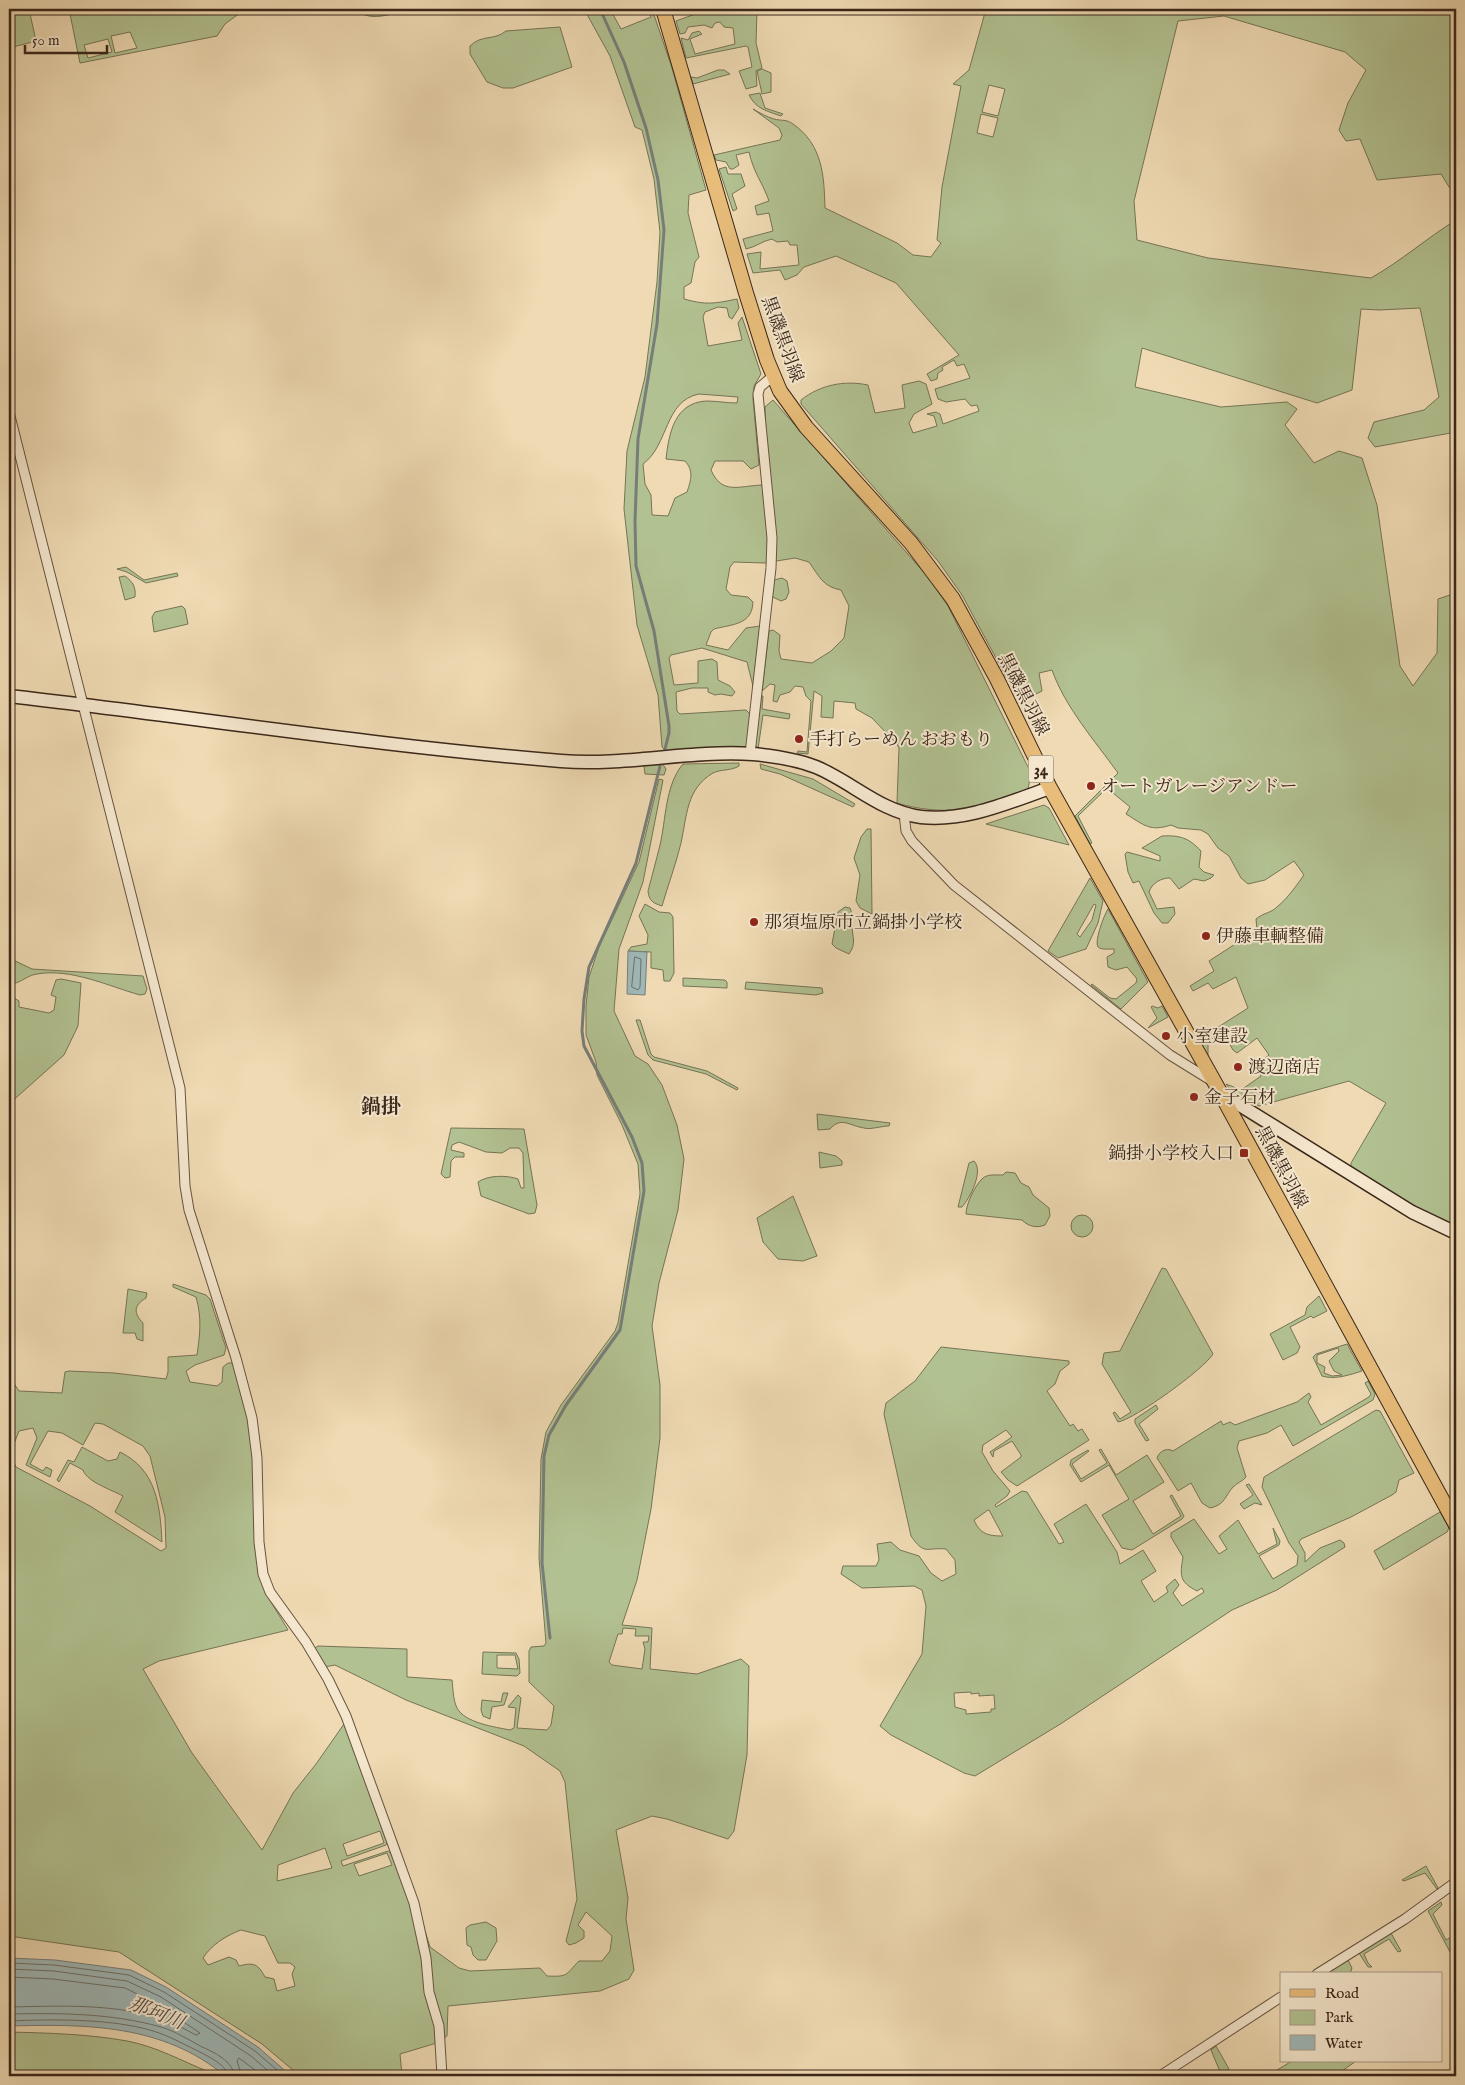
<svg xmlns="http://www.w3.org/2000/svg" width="1465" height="2085" viewBox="0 0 1465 2085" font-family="'IM FELL English','Noto Serif JP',serif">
<rect width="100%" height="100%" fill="#efdab3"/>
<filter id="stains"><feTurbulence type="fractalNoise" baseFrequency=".004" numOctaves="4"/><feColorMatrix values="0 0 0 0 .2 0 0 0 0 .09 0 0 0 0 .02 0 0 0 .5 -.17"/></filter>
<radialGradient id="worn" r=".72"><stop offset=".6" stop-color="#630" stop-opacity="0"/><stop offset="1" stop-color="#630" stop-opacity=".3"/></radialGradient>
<g fill="#b2c191" stroke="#767456" fill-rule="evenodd">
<path d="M13,9h16l7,32 -23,6 -4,-17v-17z"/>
<path d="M69,9h174l-3,4 -15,11 -8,12 -137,27zM130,32l7,16 -22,5 -4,-17zM108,39l4,13 -24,6 -4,-13z"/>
<path d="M353,9h58c-23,5 -38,14 -58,0z"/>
<path d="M584,9h26l11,20 30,-12 -2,-8h3l20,59 34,122 -17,5 -1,18 11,44 -4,5 -4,21 -7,4v12c22,6 29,5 53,0l2,9 -7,11 -3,-2 -2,-9 -9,-1 -13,5 -2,5 5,29 34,-6 -4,-17 4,-6 19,57 -7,12 -1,13 6,66 -8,4 -8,-8h-28l-4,9c11,25 27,16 51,15l7,42 -4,-120 8,-7 154,176 21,30 83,167 -3,16c-40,23 -88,27 -131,14l2,-55 -3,-5 -24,-25 -16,-9 -1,-6 -21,-2 -1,17 -12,-1 1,-21 -8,-5 -6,63 -11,-1 1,-2 9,1 4,-51 -5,-5 -3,-9 -8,-1 -5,6 -10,3 -3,7 -4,-1 2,-16 -5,-1 -8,7 7,-60 4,-1 7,5 -1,16 2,8 31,4 19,-12 13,-13 5,-32 -8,-16c-18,-3 -22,-14 -32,-28l-14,-4 -31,5 -30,-1 -4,5 -4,22 5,6 17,2 5,5c-1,23 -20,22 -39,27l-3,3 -5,13 22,5 18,-22 14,-2 -7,60 -6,-24 -45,-14 -31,7 -2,3 5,27 24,-2v-22l14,-2 5,3 1,18 12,6 5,6 -3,4 -11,-2 -6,1 -7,-3v-4h-16l-16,4 1,19 3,3 66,-4 5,5 -2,34 -81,4 -6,-6 -4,-52 -21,-70 -13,-116 3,-58 18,-74 12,-95 3,-50 -6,-53 -12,-49 -7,-3 -25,-71zM699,394l39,3 -1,6c-10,0 -20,-2 -31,-2 -31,2 -37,31 -40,58l19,2c9,10 6,19 2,31l-12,6 -7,18 -16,-1 -1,-20 -6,-11 -2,-20c26,-19 21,-63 56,-70z"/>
<path d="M719,9h38l-1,34 6,25 -6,3 1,15 -11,3 -7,-18 13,-4 -4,-20 -2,-1 -60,12 -5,-20 7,2 4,-7 7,-2 3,3 -12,5 5,15 40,-10 -2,-16 -9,-1 -4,-5 -5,1 -3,5 -8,-3 -16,2 -3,6 -5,1 -4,-13 25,-9z"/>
<path d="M986,9h470v189l-15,-24 -64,6 -17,-41 -14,2 -7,-11 9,-27 18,-33 -21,-18 -121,-36 -46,5 -44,180 3,39 71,18 163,20c30,-17 56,-40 85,-58v212l-81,15 -7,-9 6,-16 50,-12 15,-13 -19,-89 -41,2 -18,-1 -9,81 -35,13 -175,-55 -7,39 86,20 66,-5 10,7 -12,16 29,38 25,-12 23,7 15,47 23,161 13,20 24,-33 1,-54 18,-6v636l-55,-30 -50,-32v-4l35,-60 -37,-22 -90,25 -28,-15 -5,-7 15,6 20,-14 -6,-10 14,-11 -12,-17 -20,15 -4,-3 -10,-18 -15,9v15l-10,-16 50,-32 -12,-31 -23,12 -5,-6 -15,8 -3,-5 24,-15 -5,-10 34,-22 3,1 11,-10 -1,-11c7,-6 15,-6 21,-12 11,-9 19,-21 27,-32l-10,-14 -29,19 -17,4 -7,-6 -12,-22 -11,-8 -10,-14 -7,-4 -23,-2 -7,-3c-21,7 -27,0 -45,-11l4,-7 -23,-19 -29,28 14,27 -2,1 -15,-28 43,-43c-23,-32 -53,-66 -66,-103l-13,3 3,18 -12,6 -8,-9 -12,-4 -48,-89 -24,-34 -137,-157v-4c19,-15 43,-20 67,-15l7,28 30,-5 -3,-23 17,-4 7,3 6,20 -18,10 -5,9 4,10 24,-7 -3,-10 -7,-2 9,-2 4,2 3,10 36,-13 -2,-6 -6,1 -6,-7 -19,3 -8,-3 -3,-10 35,-11 -6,-14 -7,2 -3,-6 -12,7 1,3 -5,3 -1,6 -6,2 -4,-7 32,-19 -63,-72 -60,-27 -32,11 -7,8 -12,5 -5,-10 -27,3 -6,-19 14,-2 -1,17 39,-4 -2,-20h-7l-2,-4 -11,1 -5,-3c-10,2 -16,8 -26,10l-3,-10 30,-8 -4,-18 -12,2 -2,-9 14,-5c-7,-20 -15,-27 -20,-49l-13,3 3,10 -6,4h-3l-4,-7 -10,-2 -2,-5 66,-15 2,-5 -3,-7 -26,-19c7,4 14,8 21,10 7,2 13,0 19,5 30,21 31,52 32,84l72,35 16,12 18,2 10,-14 -4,-3 5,-53 19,-101 -8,-2 16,-14zM989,85l16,4 -7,27 -16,-4zM981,114l17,4 -5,19 -16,-4z"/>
<path d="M560,27l12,40 -59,21h-10l-16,-6 -17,-28v-8c12,-12 24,-5 36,-15z"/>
<path d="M762,69l9,4v19l-9,2 -5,-23z"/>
<path d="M718,70h6l6,4 -37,10 -2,-7 6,1z"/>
<path d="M760,93l5,15 18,6 -2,2c-14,-5 -25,-7 -32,-21z"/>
<path d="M726,167l2,7h13l4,12 -13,8 5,15 -4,2 -14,-42z"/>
<path d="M126,567l18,13 33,-7 1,3 -32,7 -19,-11 -10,-3z"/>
<path d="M125,576c8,6 11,11 10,21l-10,3 -6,-23z"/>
<path d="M782,578l5,3 2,11 -3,7 -5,2 -10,-5 3,-16z"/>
<path d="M182,606l3,3 3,15 -34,8 -2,-15 3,-5z"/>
<path d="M761,696h2l-1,13 28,5 -1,5 -26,-4 -5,34 -3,-4z"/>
<path d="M662,763l4,6 -2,6 -19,-1 -1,-8z"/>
<path d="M739,763v3c-8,5 -18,3 -26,7 -27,16 -26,43 -32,70 -5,21 -13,42 -19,63 -9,-3 -13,-5 -14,-15 4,-15 8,-30 12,-46 6,-25 5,-60 23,-81z"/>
<path d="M760,764l53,15 42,25 -2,3 -73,-33 -19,-5z"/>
<path d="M659,779l4,1 -20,102 -24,67 -5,62 21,45 13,8 14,21 15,40 7,34 -6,51 -19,73 -7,43 8,59v53l-9,71 -14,71 -15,45 30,3 -2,41 47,5 44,-15 8,7 -2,89 -13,76 -6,8 -61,-20 -15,-3 -36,14 12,68 -2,21 8,51 -5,9 -29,12 -152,15 -1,30 -7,6 -40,12 2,22h-102l-38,-32 -143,-92 -110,-16v-567l2,10 8,12 43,2 3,-21 4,-1 45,2 52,6 2,-7v-15l29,-2c3,-21 5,-37 -1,-58l-23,-10v-3l33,11 4,4 16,49 -2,7 -29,10 -9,6 4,11 27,4 5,-4 1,-15 5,-4h4l4,4 12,49 7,45 4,113 6,18 23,38 -129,31 -16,8 49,84 70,97 31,-57 23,-29 28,-40 43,118 -1,3 -45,16 2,5 45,-15 3,2 29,62 10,32 29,21 11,3 70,-3 7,8c22,1 18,-1 32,-15h23l8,-10 2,-15 -26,-24 -8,13 6,6v7l-8,5 -7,2 -3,-4 11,-42 -12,-117 -5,-11 -36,-25 -118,-46 -71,-35 -11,2 -11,-18 5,-3 89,3v28l45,3c1,8 1,20 5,28 8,15 38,19 53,22l4,-2 2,-20 -8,-1 10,-12 3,3 -4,30 30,2 4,-5 3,-19 -25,-24v-31l2,-4 13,-1 2,-3 -7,-85 2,-99 5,-27 15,-27 54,-74 3,-8 22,-129 -2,-30 -16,-39 -25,-50 -1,-13 -10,-27v-29l3,-29 10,-30 40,-85zM95,1423l8,1 40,22 7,10 15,61 1,31 -5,3 -71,-45 -74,-39 -6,-13 9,-23 14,-3 4,10 -11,27 24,12 2,-7 -6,-3 -3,4 -13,-7 18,-33 14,2 21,12zM623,1628l13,1 -1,7h14l-1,6h-5l2,7 -3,20 -30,-4 -3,-3 9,-28h4zM380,1831l4,12 -37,13 -4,-12zM325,1848l7,20 -55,13 1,-16zM387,1853l5,12 -33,11 -5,-12zM241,1930l24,6 13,27h12l5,4 -3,7 3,12 -18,5 -3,-12 -9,-2c-7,-13 -11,-15 -26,-11l-3,-6 -7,-3 -21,8 -5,-7c8,-13 24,-23 38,-28z"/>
<path d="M1044,805l5,3 20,37 -83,-21z"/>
<path d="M867,829h4l1,85 -12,-6 -4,-7 4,-26 -6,-17 7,-21z"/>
<path d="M1162,836c18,-1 27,2 39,15l-2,16 5,5 10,3 -3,3 -7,3 -10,-2 -15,10 -9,-11c-9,0 -18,5 -21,14l8,17 17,-2 1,7 -7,9h-6l-8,-10 -15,-32 -6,2 -5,-11 -3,-18 2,-2 33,9v-5l-18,-8z"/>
<path d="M1090,878l13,23 -5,22 -12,26 -28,9 -10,-7zM1094,904l2,1 -4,15 -12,17 -3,-3z"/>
<path d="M645,904l14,8 11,1 3,4 1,56 -4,8h-6l-1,-11 -12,-2v-16l-23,-1 3,-4 16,-3 1,-9 -9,-19z"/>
<path d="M845,907l5,1c3,7 1,10 2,17 0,12 5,18 -3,29l-13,-6 -4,-4 6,-32z"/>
<path d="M1108,909l40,73 -27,27 -30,-24 1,-1 18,14 6,1 20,-16 1,-4 -10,-12 -11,3 -8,-3 -1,-10 7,-4v-4c-5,0 -13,1 -16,-2 -4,-5 6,-32 10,-38z"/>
<path d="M9,958l23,11 111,7 4,13 -2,5 -5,1c-32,-9 -69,-27 -103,-21 -8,1 -13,6 -21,9l-7,-3z"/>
<path d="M683,978l42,2 2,2v6l-44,-2z"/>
<path d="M61,979l20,4 -3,43 -14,29 -55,49v-109l10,6v6l30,6 5,-3 2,-13 -5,-2 5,-15z"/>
<path d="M746,982l76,6 1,5 -7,2 -71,-6z"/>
<path d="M1152,1006l6,2 4,-2 6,11 -20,11 9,-10 -6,-11z"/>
<path d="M636,1020h4l11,34 3,3 53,14 31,17 -1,2 -31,-16 -53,-14 -5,-5z"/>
<path d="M817,1114l73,9 -1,3c-8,0 -19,4 -25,2 -14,-2 -23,-12 -34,1l-12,1z"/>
<path d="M451,1128l73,1 13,76 -2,8 -6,1 -48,-18 -3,-14c10,-7 29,-7 40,-3l3,9h3l-1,-35 -4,-5h-9l-8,5 -16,-1 -27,-10 -7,3 -1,5 13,3v4h-9l-4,4 -1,16 -5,1 -4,-4z"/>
<path d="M819,1152l17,4 6,5v4l-22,3z"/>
<path d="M974,1161c10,10 -4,37 -12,46h-4l11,-44z"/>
<path d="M1006,1172l9,1 6,10 8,4 4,8 16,13 1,8 -5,9c-8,3 -16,2 -23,-5l-56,-6c0,-10 9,-29 17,-36 5,-4 13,-3 20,-3z"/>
<path d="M793,1196l24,60 -14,5 -25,-2 -15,-17 -6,-24z"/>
<circle cx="1082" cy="1226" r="11"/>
<path d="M1162,1268l4,1 47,85c-9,15 -78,65 -95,68l-5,-9 2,-1 5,7 11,-7 -29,-48 2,-11 16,-2z"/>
<path d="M128,1289l19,4 -1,5c-12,7 -13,15 -3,25v18l-6,-2 -2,-6h-12z"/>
<path d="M1319,1296l8,15 -14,7 -2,-2 -21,11 10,20 -3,6 -14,7 -13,-26 35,-19 2,-8z"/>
<path d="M1347,1344l15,27c-13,4 -27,9 -40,5l-9,-19 3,-3zM1338,1348l1,3 -10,10 5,10 8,4 -10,1 -8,-3 1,-6 -8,-4v-8z"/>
<path d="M941,1347l128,14v3l-9,7 -5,13 -8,7 23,35 3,-2 5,7 4,-2 7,11 -72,46 -9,-6 -7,-8 20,-15v-2l-9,-14 -18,10 -1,6 -3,-5 22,-15 -6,-7 -23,15 -1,7 11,19 17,20 -3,5 -12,9 1,2 26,-16 5,1 32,52 5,-2 -10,-18 32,-20 31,48 3,12 23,-14 13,21 -15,10 13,21 14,-10 -2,-5 9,-8 4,6 -6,8 9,13 22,-14 -2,-4 -5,3c-18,-9 -17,-16 -14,-34l-12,-20v-4l23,-14 25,35 8,-5 -8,-13 19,-16 20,34 19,-10 -4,-16 7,13 -1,4 -20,11 14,23 24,-14 1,-9 -9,-13 -27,-56 2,-10 112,-67 4,1 34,62 -15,7 -3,12 -4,3 -41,22 -50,22 -2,3 6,11v9l15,-14 20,-8 4,3 1,4 -68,43 -45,20 -170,113 -87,53 -11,-3 -73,-38 -11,-9 42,-72 4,-48 -4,-16 -8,-4 -52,2 -21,-14 2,-8h33l3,-6 -2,-16 14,-2 9,8 19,6 12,17 11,8 14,-7 -1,-14 -9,-11c-20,-2 -21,7 -35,-13l-27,-122 2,-11 29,-22zM988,1510h1l14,26c-15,0 -23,-2 -29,-16zM971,1692v2l8,-1v3l15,-1 1,14h-4v3l-25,2v-4l-11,-3 -1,-14z"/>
<path d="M1368,1381l7,13 -2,6 -80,46 -12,-21 -14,8 -28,8 -2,7 9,29c-3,4 -9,6 -13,10 -8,9 -8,18 -23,21l-8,-5 -11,-20 -13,8 -21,-33c2,-6 9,-11 16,-7l48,-30 2,4 7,-3 5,3 62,-23 12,-9 2,4 -3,5 13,23 48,-28 2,-3 -6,-11z"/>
<path d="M1156,1405l2,4 -19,15 10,16 -3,1 -11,-18v-4z"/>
<path d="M82,1447l26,14 9,-2 3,-7c37,18 40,54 42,90l-47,-30 8,-16c-11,-6 -36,-14 -40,-26l-13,-7 -11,19 -2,-2 11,-20 6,2z"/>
<path d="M1101,1449l15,26 31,-20 17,27 -31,19 20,33 28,-18 -11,-20 2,-1 12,21 -2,3 -50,31 -10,-2 -20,-33 27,-16 -20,-34 -28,17 -11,-17 1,-5 17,-10 1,1 -17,13 9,15 26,-16 -8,-13z"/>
<path d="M1249,1484l13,21 -7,-2 -11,6 -4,-5 13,-9 -7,-10z"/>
<path d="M1440,1512l9,16 -2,4 -63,38 -10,-19z"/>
<path d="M483,1652l33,1 3,6 1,14 -3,3 -35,-2zM497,1655h18l3,14 -21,-1z"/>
<path d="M503,1693h5l-4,12 -12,2 -2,12 -7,-3 -2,-6 1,-10 19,2z"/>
<path d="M1426,1866l12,22 -1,1 -12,-16 -21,8 -2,-1z"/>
<path d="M1441,1902l1,3 -9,9 13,26 10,-6v29l-28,-52z"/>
<path d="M486,1922l10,6 1,13 -11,19h-8l-5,-5 -2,-8 -4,-2 -1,-17 4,-3z"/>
<path d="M1391,1933l10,18 -3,1 -9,-13 -25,15 4,9 4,4h-4l-9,-14z"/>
<path d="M1348,1960l4,8 -2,6h-20l-2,-3z"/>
<path d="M9,2032c39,1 80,2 118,9 28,5 55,20 82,31l4,4h-204z"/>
<path d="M1216,2046l13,23 -8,5 -10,-24z"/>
<path d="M1292,2061h64l-21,15h-68z"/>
</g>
<g fill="#9fb8b8" stroke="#777e79">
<path d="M628,951l19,1 -2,43 -18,-1z"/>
<path d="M9,1958l46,2 76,10 35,17 92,60 33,29h-66c-62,-52 -139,-52 -216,-50z"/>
</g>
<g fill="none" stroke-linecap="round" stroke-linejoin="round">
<g stroke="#6c7069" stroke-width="1">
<path d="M635,957l6,2 -1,28 -2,3 -6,-3z"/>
<path d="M9,1963l45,2 75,10 35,17 91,59 29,25"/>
<path d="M9,1969l45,2 73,10 34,16 90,59 23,20"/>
<path d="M9,1977l44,2 72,9 32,16 43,29 -4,2c-10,-5 -20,-11 -31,-15 -49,-17 -105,-14 -156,-13"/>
<path d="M9,2014c50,-1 102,-1 152,13 14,4 28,13 41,20 12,5 32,15 32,29"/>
<path d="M9,2021c44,-2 111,-3 153,13 13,5 25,12 38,18 9,5 27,13 28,24"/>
<path d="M242,2076l-5,-15 2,-3 24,18"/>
</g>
<g stroke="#777e79" stroke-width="3">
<path d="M600,9l24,53 22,66 12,52 6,50 -7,94 -19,115 -3,82 1,45 18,65 15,95v7l-5,20"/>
<path d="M550,1638l-8,-75 2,-107 5,-21 17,-30 54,-75 24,-139 -2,-28 -10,-26 -48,-91 -2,-15 2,-32 5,-32 47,-104 25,-101"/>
</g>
<defs>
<g id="street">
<path d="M9,412l171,676 5,98 4,24 47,148 16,60 5,40 2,84 4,32 7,18 36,50 22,37 18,37 47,129 21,58 12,55 3,34 10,34 3,50"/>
<path d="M750,754l21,-186 1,-30 -14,-144 2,-7 13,-11"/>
<path d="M904,813l2,18 6,10 42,44 216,170 42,26"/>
<path d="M1317,1974l88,-55 51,-37"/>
<path d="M1160,2076l121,-79"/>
</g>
<g id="secondary">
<path d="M9,696c184,21 367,50 552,65 64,5 128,-11 192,-7 21,2 43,5 63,13 36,15 65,45 105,50 45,5 88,-15 129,-29"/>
<path d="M1222,1094l190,118 44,21"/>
</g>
<path id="primary" d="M663,9l83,284 21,67 13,31 26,36 105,116 42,56 44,80 53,109 165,295 241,442"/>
</defs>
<use href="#street" stroke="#675440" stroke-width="11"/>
<use href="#secondary" stroke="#3a271a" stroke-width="15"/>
<use href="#primary" stroke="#3a271a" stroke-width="16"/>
<use href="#street" stroke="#f5e7ce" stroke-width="9"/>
<use href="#secondary" stroke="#f5e7ce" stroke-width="12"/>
<use href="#primary" stroke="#e8bd7a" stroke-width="14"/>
</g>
<g fill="#8f2418" stroke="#f5e7ce" stroke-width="2">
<circle cx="799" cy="739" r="5"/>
<circle cx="1091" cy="786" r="5"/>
<circle cx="754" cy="922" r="5"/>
<circle cx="1206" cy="936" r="5"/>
<circle cx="1166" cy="1036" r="5"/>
<circle cx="1238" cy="1067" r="5"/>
<circle cx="1194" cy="1097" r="5"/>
<rect x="1239" y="1148" width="10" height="10" rx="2.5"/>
</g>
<g text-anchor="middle" stroke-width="4" stroke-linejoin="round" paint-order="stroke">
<rect fill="#f5e7ce" stroke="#726150" stroke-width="1" x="1028.5" y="755.5" width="25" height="27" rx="4"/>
<g font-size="16" font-weight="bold" fill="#3a271a">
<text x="1041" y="775">34</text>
</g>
<g font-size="18" fill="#3a271a" stroke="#f5e7ce">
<text transform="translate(783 339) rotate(70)" y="6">黒磯黒羽線</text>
<text transform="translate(1024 694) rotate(63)" y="6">黒磯黒羽線</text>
<text transform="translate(1282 1167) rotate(62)" y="6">黒磯黒羽線</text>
</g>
<g font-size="18" fill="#3a271a" stroke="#f5e7ce" text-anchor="start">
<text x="809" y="745">手打らーめん おおもり</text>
<text x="1101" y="792">オートガレージアンドー</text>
<text x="764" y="928">那須塩原市立鍋掛小学校</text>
<text x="1216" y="942">伊藤車輌整備</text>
<text x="1176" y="1042">小室建設</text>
<text x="1248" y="1073">渡辺商店</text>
<text x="1204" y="1103">金子石材</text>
<text x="1234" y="1159" text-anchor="end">鍋掛小学校入口</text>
</g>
<g font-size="19" font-style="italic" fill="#534b42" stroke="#f5e7ce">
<text transform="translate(157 2012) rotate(22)" y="7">那珂川</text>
</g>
<g font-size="20" font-weight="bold" fill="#3a271a" stroke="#f5e7ce">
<text x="381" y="1113">鍋掛</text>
</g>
</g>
<rect width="1465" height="2085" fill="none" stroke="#efdab3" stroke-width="30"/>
<rect x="10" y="10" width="1445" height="2065" fill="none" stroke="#3a271a" stroke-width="2.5"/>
<rect x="15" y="15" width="1435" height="2055" fill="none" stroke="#3a271a"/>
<rect x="1280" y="1972" width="162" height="90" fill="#f5e7ce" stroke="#aa9a86"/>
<rect x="1290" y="1989" width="25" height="8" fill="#e8bd7a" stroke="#aa9a86"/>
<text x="1325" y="1998" font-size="15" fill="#3a271a">Road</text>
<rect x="1290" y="2010" width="25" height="15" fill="#b2c191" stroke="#aa9a86"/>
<text x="1325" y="2022" font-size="15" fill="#3a271a">Park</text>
<rect x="1290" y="2035" width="25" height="15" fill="#9fb8b8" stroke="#aa9a86"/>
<text x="1325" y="2048" font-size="15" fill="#3a271a">Water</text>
<path d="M25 45v8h82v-8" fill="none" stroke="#3a271a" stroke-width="2.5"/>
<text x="32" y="45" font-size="15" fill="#3a271a" stroke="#f5e7ce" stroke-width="4" paint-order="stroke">50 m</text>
<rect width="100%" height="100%" filter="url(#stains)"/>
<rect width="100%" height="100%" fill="url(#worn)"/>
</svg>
